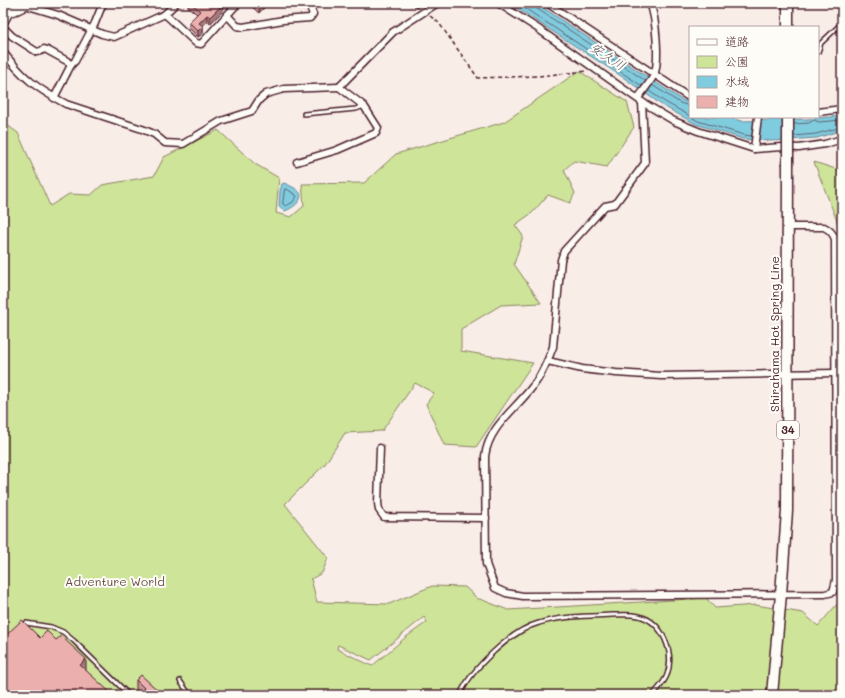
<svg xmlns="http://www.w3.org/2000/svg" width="845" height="698" viewBox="0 0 845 698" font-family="Mali,'Klee One',sans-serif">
<rect width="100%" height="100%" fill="#f9ede8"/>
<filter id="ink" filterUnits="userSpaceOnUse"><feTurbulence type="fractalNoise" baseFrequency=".025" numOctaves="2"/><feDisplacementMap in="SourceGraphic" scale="8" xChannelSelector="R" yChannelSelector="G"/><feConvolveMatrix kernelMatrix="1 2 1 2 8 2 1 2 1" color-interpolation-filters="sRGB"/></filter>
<g filter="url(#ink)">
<g fill="#cde499" stroke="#8c8262" fill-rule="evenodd">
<path d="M579,71l48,31 7,25 -27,40 -33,-6 -10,9 11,23 -5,10 -22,-8 -16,18 -17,12 8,11 -9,28 27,39 -40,2 -40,24v22l72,12 -57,84 -32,-2 -18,-41 8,-11 -19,-10 -33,48 -37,2 -20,31 -40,40 43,54 -6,15 -11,6 6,23 72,2 43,-18 33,1 13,12h2l28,11 198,-12 9,10 41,-3 47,8 15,13 21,-24h3v93h-839v-573l15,11 32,73 19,-12 22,1 11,-10 52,-9 10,-19 54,-27 37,34 24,14 -3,35 15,4 13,-11 -2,-22 62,-1 32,-29 108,-32zM424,617l3,5 -21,15 -34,29 -35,-17 1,-4 33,15z"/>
<path d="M814,162l28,9v64v-1z"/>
</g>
<g fill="#80ccdf" stroke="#6a8797">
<path d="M509,3h27l146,97 8,3v14h36l16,4 65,-2 35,-3v14l-25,8 -46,3 -28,-2 -47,-15 -33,-18 -39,-28z"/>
<path d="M284,183c5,2 14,6 16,10 4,8 -9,16 -15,18l-6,-4 1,-16 2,-7z"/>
</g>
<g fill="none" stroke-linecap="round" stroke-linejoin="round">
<g stroke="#606473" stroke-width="1">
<path d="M517,3l125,83"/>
<path d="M534,3l2,5 110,73"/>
<path d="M652,85l28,18 10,3"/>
<path d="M649,91l16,11 25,14"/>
<path d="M691,117l7,4 46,14 8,1"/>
<path d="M794,124l15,-1 5,-3 5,2 23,-2"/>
<path d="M794,136l22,-2 26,-7"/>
<path d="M285,189h2l10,7 -4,6 -7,4 -3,-2z"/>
</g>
<defs>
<g id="lane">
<path d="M818,52l3,-9 21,-20"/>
<path d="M304,114l52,-5 8,-3"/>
<path d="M26,623l25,4 12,5 11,9 55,54"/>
<path d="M180,681l10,14"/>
<path d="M460,695c11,-26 52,-65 79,-72 22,-7 50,-7 73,-8 9,0 18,-1 27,1 24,6 36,37 28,59 -3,8 -9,14 -14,20"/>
</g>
<g id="street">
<path d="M498,3l39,25 105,74 32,19 24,10 56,18 28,-2 17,1 26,-4 17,-5"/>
<path d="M547,3l143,95"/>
<path d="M25,5l33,10 44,19 12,3 51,-23 11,-11"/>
<path d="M165,14l31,29 5,1 37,-41"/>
<path d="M227,15l10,11 6,1 40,-7 27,-2 3,-4 -5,-11"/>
<path d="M3,24l7,-12"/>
<path d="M3,27l9,9 25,16 4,-1 3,-2 3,1 20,11 4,4"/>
<path d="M3,52c8,10 16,20 26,28 11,10 24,17 37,24l76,25 12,5 11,9 18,1 38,-23 31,-10 7,-11 7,-6 18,-5 55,-2"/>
<path d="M54,98l17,-33 4,-4 20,-38 8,-20"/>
<path d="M638,98c5,-7 12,-15 16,-23 6,-14 2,-58 -4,-72"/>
<path d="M642,102l3,61 -30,41 -10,2 -41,45 -3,9 -8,87c-5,13 -11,28 -20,39 -17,23 -44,40 -48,70l1,108 9,24 11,5 17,3 302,-2 8,-2 3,-12 -1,-341c-2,-6 -5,-9 -11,-12h-36"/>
<path d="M818,112l24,-3"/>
<path d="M754,149l4,-32"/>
<path d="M297,162l40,-12 39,-17 2,-5 -14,-22 -25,-19 54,-55 43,-28 4,-1"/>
<path d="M548,361l34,8 34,4 45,3 175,-3"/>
<path d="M380,448l-2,55 1,7 5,7 102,1"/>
</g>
<path id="secondary" d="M3,11c9,1 17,-2 24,-8"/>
<g id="primary">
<path d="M788,3v24"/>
<path d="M772,695l9,-101 6,-83 1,-346"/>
</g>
</defs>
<use href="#lane" stroke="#4a1f2b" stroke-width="6"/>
<use href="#street" stroke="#4a1f2b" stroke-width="9"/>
<use href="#secondary" stroke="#4a1f2b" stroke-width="12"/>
<use href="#primary" stroke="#4a1f2b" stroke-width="13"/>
<g stroke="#4a1f2b" stroke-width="1.5" stroke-dasharray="4 3" stroke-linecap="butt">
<path d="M408,3l10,5"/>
<path d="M430,16l9,7 39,55 61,-2 48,-5"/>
</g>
<use href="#lane" stroke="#fdfcf7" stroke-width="3"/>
<use href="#street" stroke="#fdfcf7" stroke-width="6"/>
<use href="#secondary" stroke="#fdfcf7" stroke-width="9"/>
<use href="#primary" stroke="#fdfcf7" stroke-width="10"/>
<defs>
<path id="primary-bridge" d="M788,117v48"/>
</defs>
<use href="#primary-bridge" stroke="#4a1f2b" stroke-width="13" stroke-linecap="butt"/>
<use href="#primary-bridge" stroke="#fdfcf7" stroke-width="10"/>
</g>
<g fill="#ca9696" stroke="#4a1f2b">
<path d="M188,3h17l18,8 -13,13 -3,-3 -4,5v7l-5,4 -9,-9v-6l8,-8 -9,-7z"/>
<path d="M251,3h18l-10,10 -8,-7z"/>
<path d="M136,680l27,15h-21l-6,-5z"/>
</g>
<g fill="#a47a7a" stroke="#4a1f2b">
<path d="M263,3h6l-10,10v-6z"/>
<path d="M223,4v7l-13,13v-7z"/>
<path d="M207,15v6l-8,8v-6z"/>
<path d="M203,26v7l-5,4v-6z"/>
<path d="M86,659v13l-6,-7z"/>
</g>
<g fill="#ebafae" stroke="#4a1f2b">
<path d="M191,3h14l1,1v-1h15l2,1 -13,13 -3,-2 -8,8 4,3 -5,5 -9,-9 11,-11z"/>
<path d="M255,3h8l-4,4z"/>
<path d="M22,620l18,18 7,-7 9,9 5,-4 25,23 -6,6 32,29v1h-109v-57z"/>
<path d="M141,675l22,20h-14l-6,-6 1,-1 -8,-8z"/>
<path d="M178,690l4,5h-9z"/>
</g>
</g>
<g text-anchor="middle" stroke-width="4" stroke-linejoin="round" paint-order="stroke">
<rect fill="#fdfcf7" stroke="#806168" stroke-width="1" x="777" y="421" width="22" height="18" rx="3"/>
<g font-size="11" font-weight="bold" fill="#4a1f2b">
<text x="788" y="434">34</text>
</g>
<g font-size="12" fill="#4a1f2b" stroke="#fdfcf7">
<text transform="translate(775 334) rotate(-90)" y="4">Shirahama Hot Spring Line</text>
</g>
<g font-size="12" fill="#6b5046" stroke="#fdfcf7">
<text x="115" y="586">Adventure World</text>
</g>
<g font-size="13" font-style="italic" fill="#5a5361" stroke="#fdfcf7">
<text transform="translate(608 56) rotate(33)" y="5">安久川</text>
</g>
</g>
<rect width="845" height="698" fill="none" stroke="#fdfcf7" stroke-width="16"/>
<rect x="8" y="8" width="829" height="682" fill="none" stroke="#4a1f2b" stroke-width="1.5" filter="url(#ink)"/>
<rect x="689" y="26" width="130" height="92" fill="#fdfcf7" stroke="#b5a4a5"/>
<rect x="697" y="39" width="20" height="6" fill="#fdfcf7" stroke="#b5a4a5"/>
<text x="725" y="46" font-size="12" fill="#4a1f2b">道路</text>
<rect x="697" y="56" width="20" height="12" fill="#cde499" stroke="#b5a4a5"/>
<text x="725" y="66" font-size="12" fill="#4a1f2b">公園</text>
<rect x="697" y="76" width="20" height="12" fill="#80ccdf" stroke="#b5a4a5"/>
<text x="725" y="86" font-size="12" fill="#4a1f2b">水域</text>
<rect x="697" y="96" width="20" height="12" fill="#ebafae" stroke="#b5a4a5"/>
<text x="725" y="106" font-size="12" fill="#4a1f2b">建物</text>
</svg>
